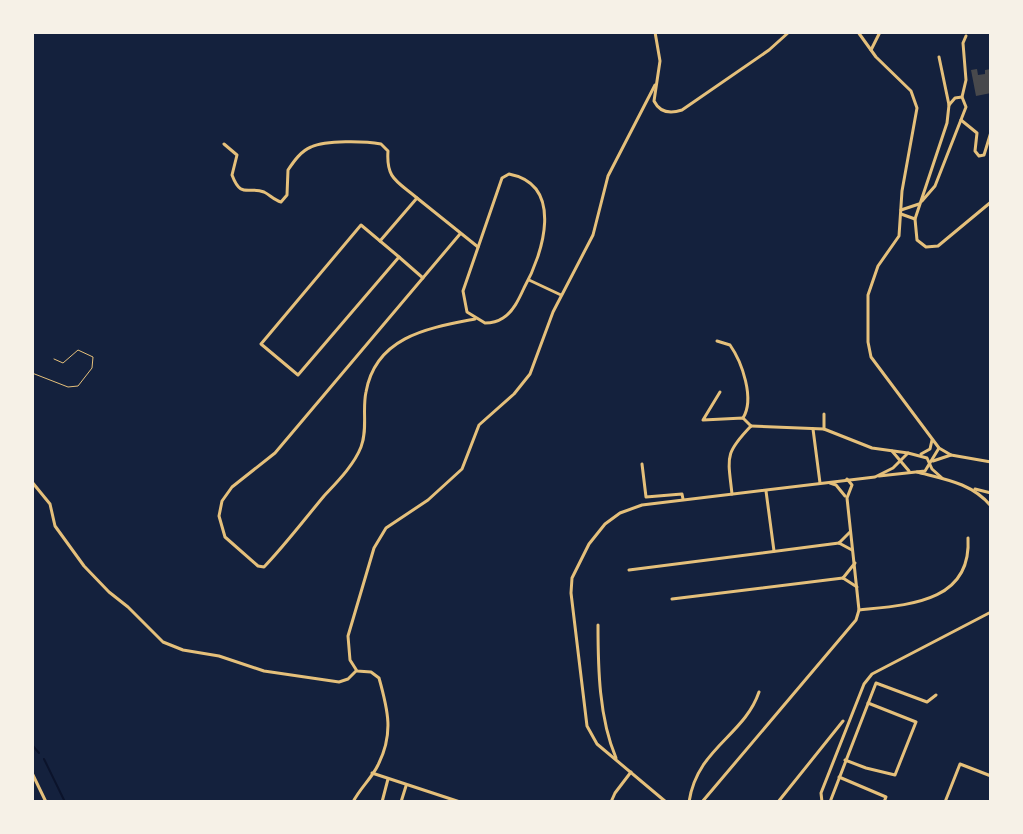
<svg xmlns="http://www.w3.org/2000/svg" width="1023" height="834" viewBox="0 0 1023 834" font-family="Rubik,sans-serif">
<rect width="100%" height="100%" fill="#14213d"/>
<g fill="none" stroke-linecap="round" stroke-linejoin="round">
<g stroke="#0b132b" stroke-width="2">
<path d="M32,745l7,8"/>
<path d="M44,759l21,43"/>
</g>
</g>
<path fill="#48494c" d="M977,69l1,6 7,-1v-4l6,-1v24l-15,3 -5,-26z"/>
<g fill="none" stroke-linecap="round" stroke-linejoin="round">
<path stroke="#e5c07b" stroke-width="1" d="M32,373l36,14 10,-1 14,-18 1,-11 -15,-7 -15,13 -9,-4"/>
<g stroke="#e5c07b" stroke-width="3">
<path d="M871,50l9,-18"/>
<path d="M939,57l10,48"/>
<path d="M962,97l-7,1 -6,7 -2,18 -32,96 2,21 9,7 12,-1 53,-44"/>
<path d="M961,120l16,13 -2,18 4,5 5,-1 7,-23"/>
<path d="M224,144l13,11 -5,20c9,24 16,11 32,17 6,3 10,8 17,10l6,-7 1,-25c6,-9 13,-19 23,-23 15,-7 54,-6 70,-3l7,7c-2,28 9,30 29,47"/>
<path d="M509,174c56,11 34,80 15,114 -5,11 -11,24 -21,30 -6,4 -12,5 -18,5l-18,-11 -4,-21 39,-113z"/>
<path d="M922,201l13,-15 31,-79 -4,-10 4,-17 -3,-37 3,-7"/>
<path d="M901,210l18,-6"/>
<path d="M901,214l14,5"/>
<path d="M361,225l38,32 -101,118 -37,-31z"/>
<path d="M460,234l-185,219 -43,34 -10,14 -3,15 6,21 33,29 6,1c21,-22 40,-47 60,-71 13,-14 30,-31 37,-49 7,-18 1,-37 5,-55 10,-56 63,-64 109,-73"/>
<path d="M380,241l37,-43 61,49"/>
<path d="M399,257l24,21"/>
<path d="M529,280l32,15"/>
<path d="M717,341l13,4c12,17 25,54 13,73"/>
<path d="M720,392l-17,28 40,-2 8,8"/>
<path d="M824,414v15"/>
<path d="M751,426l73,3 48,19 36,5"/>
<path d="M813,429l7,54"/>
<path d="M892,451l17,20"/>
<path d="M921,454l9,-5 2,-9"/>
<path d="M933,461l18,-6"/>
<path d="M642,464l4,33 36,-3 1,5"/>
<path d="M917,472c27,7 55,11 74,34"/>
<path d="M879,476l46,-5 14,-23"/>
<path d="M32,482l18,22 5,22 29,40 25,26 19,15 35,35 20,8 36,6 45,15 75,11 9,-3 8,-8"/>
<path d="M830,483l6,2 9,11"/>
<path d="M975,489l16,4"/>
<path d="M766,491l8,60"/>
<path d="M732,494c-4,-37 -8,-40 19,-68"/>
<path d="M839,543l11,-11"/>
<path d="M839,543l13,7"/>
<path d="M629,570l210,-27"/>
<path d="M843,578l12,-15"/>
<path d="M843,578l14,9"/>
<path d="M672,599l171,-21"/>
<path d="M859,610c48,-5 113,-7 109,-72"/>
<path d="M598,625c0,43 1,93 18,133"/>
<path d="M845,760l21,8 29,7 21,-53 -48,-19"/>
<path d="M32,773l14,29"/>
<path d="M372,773l88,29"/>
<path d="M839,777l47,20 -2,5"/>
<path d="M353,802c7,-14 19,-24 25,-37 16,-31 10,-55 1,-87l-8,-6 -14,-1 -7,-11 -2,-24 26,-88 12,-20 42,-28 34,-31 17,-44 35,-31 16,-20 23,-62 40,-77 15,-59 47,-91"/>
<path d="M382,802l6,-23"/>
<path d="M401,802l5,-16"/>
<path d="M611,802l4,-9 16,-21"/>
<path d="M666,802l-69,-58 -10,-18 -16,-133 1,-15 17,-34 16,-20 15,-11 22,-8 233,-28 18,-9 15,-15 19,5 5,11 10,9"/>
<path d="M689,802c8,-54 55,-66 70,-110"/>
<path d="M702,802l154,-182 3,-10 -12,-112 5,-13 -5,-6"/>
<path d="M778,802l65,-81"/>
<path d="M822,802l-1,-9 43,-109 8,-10 119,-62"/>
<path d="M830,802l46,-119 51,19 9,-7"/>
<path d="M945,802l15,-38 31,12"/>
</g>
<g stroke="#e5c07b" stroke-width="3">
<path d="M655,32l5,29 -6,40c6,12 16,13 28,9l87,-60 20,-18"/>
<path d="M858,32l18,25 35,34 6,17 -15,83 -3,45 -21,30 -10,29v47l3,15 68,91 12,7 40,7"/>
</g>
</g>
<rect width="1023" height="834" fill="none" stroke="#f6f1e7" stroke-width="68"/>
</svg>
